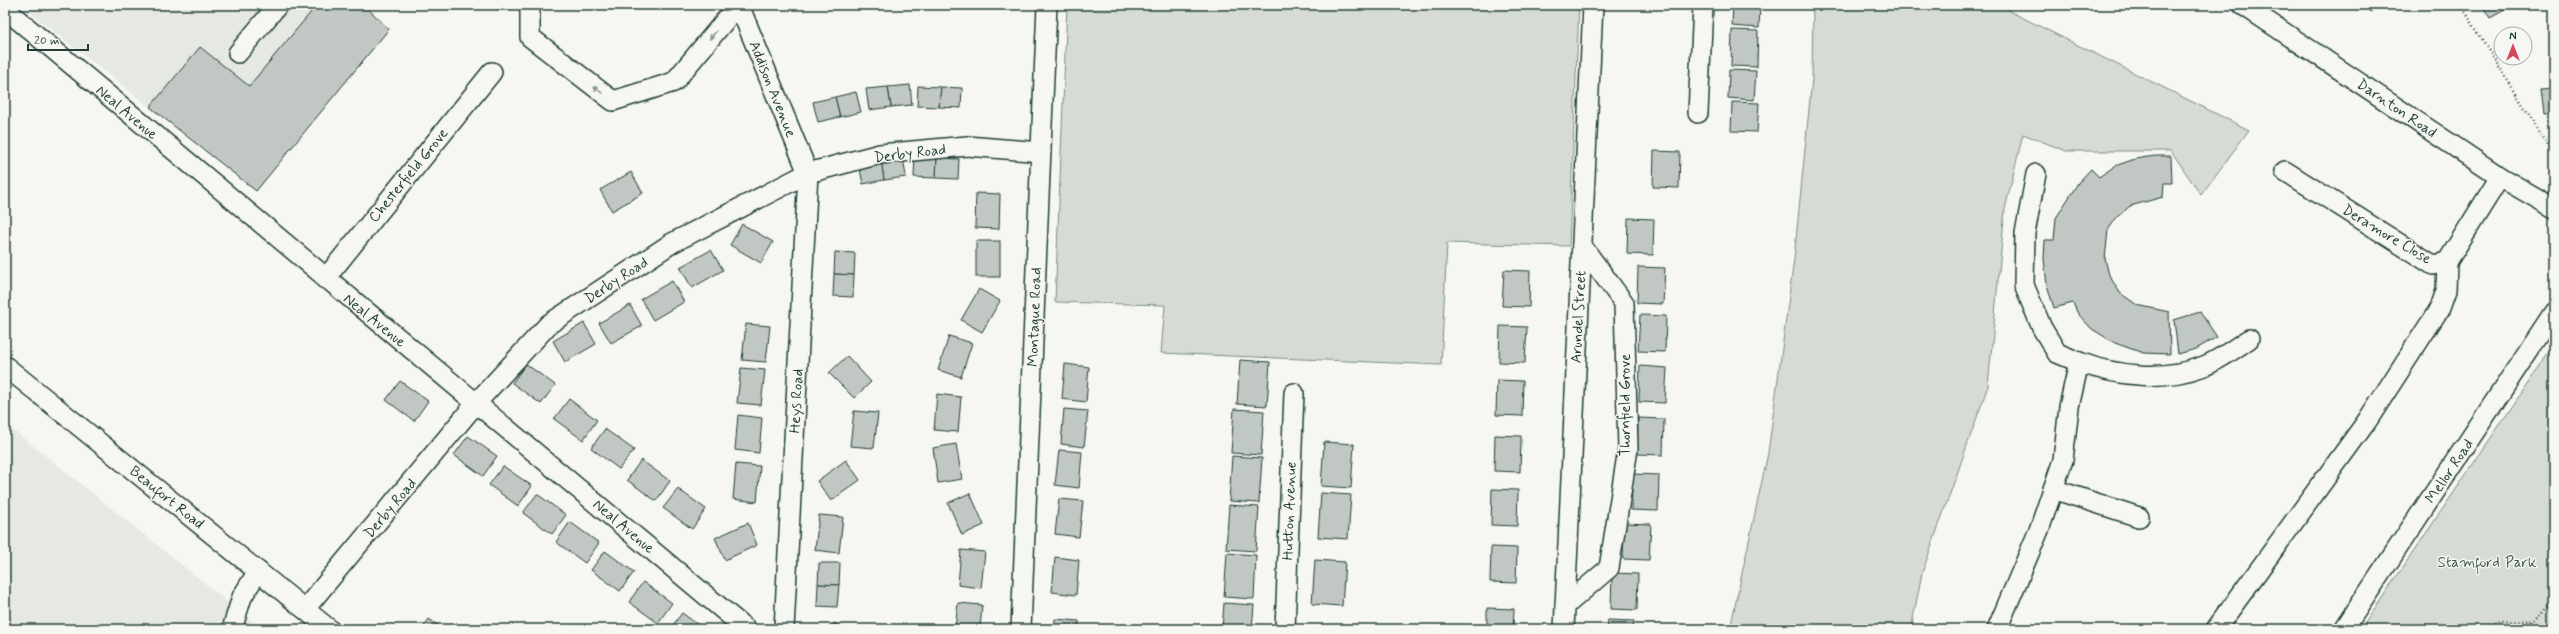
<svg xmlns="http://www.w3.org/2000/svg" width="2559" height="634" viewBox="0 0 2559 634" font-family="Mynerve,sans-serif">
<rect width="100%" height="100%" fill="#f6f6f2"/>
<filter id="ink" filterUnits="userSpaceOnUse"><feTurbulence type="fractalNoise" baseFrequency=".025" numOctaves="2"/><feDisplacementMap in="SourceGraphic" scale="8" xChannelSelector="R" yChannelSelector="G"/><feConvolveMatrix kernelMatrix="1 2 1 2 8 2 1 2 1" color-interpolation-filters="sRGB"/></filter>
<g filter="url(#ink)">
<g fill="#e6e8e4">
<path d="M20,5h297l-68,81 -49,-39 -50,60z"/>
<path d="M7,425l255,204h-257v-201z"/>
</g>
<g fill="#d6dbd6" stroke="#7a8c85">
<path d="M1067,5h512l-10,241 -122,-3 -6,122 -280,-12 4,-48 -110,-3z"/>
<path d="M1813,5h189l9,7 238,118 -48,65 -30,-44h-105l-43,-17 -18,75 -17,177 -66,187 -11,56h-181l38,-176 26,-194 18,-180z"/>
<path d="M2554,345v284h-193z"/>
</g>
<g fill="#c1c8c3" stroke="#1f3d34">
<path d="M317,5h47l25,24 -133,162 -106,-84 50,-60 49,39z"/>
<path d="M1733,5h27l-1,23 -27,-2z"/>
<path d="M2365,5h15l-10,7z"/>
<path d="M2482,5h32l-24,13z"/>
<path d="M1732,30l26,1 -1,36 -26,-1z"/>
<path d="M1729,70l27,1 -2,29 -26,-2z"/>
<path d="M910,85l2,20 -21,2 -3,-20z"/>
<path d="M918,86l23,1 -2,20 -22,-1z"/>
<path d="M888,87l3,20 -22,3 -3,-21z"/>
<path d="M941,87l21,1 -1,20 -22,-1z"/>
<path d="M2554,88v24l-10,1 -3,-24z"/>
<path d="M856,92l5,20 -21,5 -5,-20z"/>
<path d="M835,97l5,20 -22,5 -5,-20z"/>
<path d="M1732,102l27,1 -2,29 -26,-1z"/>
<path d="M1654,151l26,1 -1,36 -26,-1z"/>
<path d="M2155,156h16l1,27h-8l-1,14 -33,9 -13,11 -9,13 -3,29 4,16 11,18 17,12 32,7 1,42 -27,-1 -28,-10 -23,-14 -14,-15 -5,-11 -19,5 -7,-23 -3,-26 1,-19h9l2,-22 22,-35 13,-14 8,8 16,-11 20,-7z"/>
<path d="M903,157l3,20 -22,3 -3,-20z"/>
<path d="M915,157l22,1 -1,20 -22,-1z"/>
<path d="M937,158l22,1 -1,20 -22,-1z"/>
<path d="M881,160l3,20 -21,4 -4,-20z"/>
<path d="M631,172l12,21 -31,18 -12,-21z"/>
<path d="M976,193l24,1 -1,35 -24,-1z"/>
<path d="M1628,218l26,1 -1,36 -26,-1z"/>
<path d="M742,224l31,18 -12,21 -31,-18z"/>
<rect x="976" y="241" width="24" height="36"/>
<path d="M711,250l12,20 -31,18 -12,-21z"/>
<path d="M835,252l20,1 -1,22 -20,-1z"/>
<path d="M1638,267l27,1 -2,36 -26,-1z"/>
<path d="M1504,270l26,1 -1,36 -27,-1z"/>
<path d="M834,274l20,1 -1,22 -20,-1z"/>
<path d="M672,281l12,21 -31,18 -12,-21z"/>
<path d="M979,289l21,12 -18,31 -21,-12z"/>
<path d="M630,305l12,21 -31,17 -12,-20z"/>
<path d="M2200,312l17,25 -21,12 -18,5 -4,-34z"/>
<path d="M1640,315l26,1 -1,36 -27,-1z"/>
<path d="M584,323l12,21 -31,18 -12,-21z"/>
<path d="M746,324l24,2 -4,36 -24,-2z"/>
<path d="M1500,326l27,1 -2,36 -26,-1z"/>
<path d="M949,336l23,7 -11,34 -23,-7z"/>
<path d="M847,356l24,26 -17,16 -25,-25z"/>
<path d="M1240,360l30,2 -3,44 -30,-2z"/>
<path d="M526,364l29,21 -14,19 -29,-21z"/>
<path d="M1065,364l24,3 -3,35 -24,-3z"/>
<path d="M1640,366l27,2 -2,35 -26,-1z"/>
<path d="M741,368l24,2 -4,35 -24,-2z"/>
<path d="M1497,380l26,1 -1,35 -26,-1z"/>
<path d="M400,381l28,20 -14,20 -28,-21z"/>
<path d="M937,394l24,3 -3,35 -24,-2z"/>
<path d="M569,399l28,21 -14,20 -29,-21z"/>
<path d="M1064,409l24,2 -4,36 -23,-3z"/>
<path d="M1234,409l30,2 -3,44 -30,-2z"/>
<path d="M854,411l24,2 -4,35 -24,-2z"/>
<path d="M738,415l24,3 -3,35 -24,-3z"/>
<path d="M1638,418l26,1 -1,36 -26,-1z"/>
<path d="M605,429l29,21 -15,19 -28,-21z"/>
<path d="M1495,435l26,1 -1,36 -26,-1z"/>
<path d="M468,436l29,20 -14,20 -29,-21z"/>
<path d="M1324,442l30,2 -3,44 -30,-2z"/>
<path d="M956,444l6,35 -24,4 -5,-35z"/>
<path d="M1059,450l23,2 -3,36 -24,-3z"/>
<path d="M1232,456l30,2 -3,45 -30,-2z"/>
<path d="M641,460l29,21 -14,20 -29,-21z"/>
<path d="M846,460l14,20 -29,21 -14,-20z"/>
<path d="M736,464l24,2 -3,36 -24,-3z"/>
<path d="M503,466l29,20 -14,20 -29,-21z"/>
<path d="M1633,474l26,1 -1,36 -27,-1z"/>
<path d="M678,489l28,20 -14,20 -29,-21z"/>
<path d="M1492,489l26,1 -1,36 -26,-1z"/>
<path d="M970,493l14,32 -22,10 -14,-32z"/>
<path d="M1321,493l30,2 -3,44 -30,-2z"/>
<path d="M537,494l29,21 -14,19 -29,-21z"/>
<path d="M1059,499l24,2 -4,36 -24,-3z"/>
<path d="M1229,505l30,2 -3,44 -30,-2z"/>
<path d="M819,515l24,2 -4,36 -24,-3z"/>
<path d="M570,522l29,21 -14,20 -29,-21z"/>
<path d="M748,523l9,22 -32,15 -10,-22z"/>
<path d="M1624,523l27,1 -2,36 -26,-1z"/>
<path d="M1491,547l26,1 -1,35 -26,-1z"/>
<path d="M961,550l24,2 -4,36 -23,-3z"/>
<path d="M605,551l29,21 -14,19 -29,-21z"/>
<path d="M1227,553l29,2 -2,44 -30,-2z"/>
<path d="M1055,557l24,3 -3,35 -24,-3z"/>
<path d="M1315,560l30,2 -3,44 -30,-2z"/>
<path d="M819,563h21l-1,22 -21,-1z"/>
<path d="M1612,573l26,1 -1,36 -26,-1z"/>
<path d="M643,582l29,21 -14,20 -29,-21z"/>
<path d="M818,584l21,1 -2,22 -20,-1z"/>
<path d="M958,603l24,2 -2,24h-25z"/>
<path d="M1224,603l30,2 -2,24h-30z"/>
<path d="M1487,608l27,1 -1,20h-26z"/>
<path d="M682,613l22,16h-34z"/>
<path d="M429,619l14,10h-21z"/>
<path d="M1055,619l24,2v8h-25z"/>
<path d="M1608,620l26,1 -1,8h-26z"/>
<path d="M834,623l12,6h-15z"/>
</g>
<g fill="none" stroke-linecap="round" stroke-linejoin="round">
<defs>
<g id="minor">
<path d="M530,5v32l83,64 61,-19 64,-77"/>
<path d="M739,5l69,168 -24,456"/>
<path d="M2243,5l257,172 54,31"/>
<path d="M5,9c246,208 495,412 741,620"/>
<path d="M238,53l40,-48"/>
<path d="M1698,113l5,-108"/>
<path d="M2285,171l148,94 14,-3 53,-85"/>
<path d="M325,279l167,-207"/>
<path d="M2079,362c40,15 85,19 125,4 16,-6 31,-18 45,-27"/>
<path d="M5,366l324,263"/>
<path d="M2053,489l86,28"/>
<path d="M1565,606l44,-38 19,-119 -4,-146 -42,-57"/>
<path d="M305,609l172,-207 72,-78 123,-81 136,-70 72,-19 87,-8 74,6"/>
<path d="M232,629l10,-32 16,-26"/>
<path d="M1021,629l26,-624"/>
<path d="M1285,629l9,-236"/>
<path d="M1564,629l29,-624"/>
<path d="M1997,629l42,-99 24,-70 6,-53 10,-45 -22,-9 -15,-25 -18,-43 1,-52 11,-59"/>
<path d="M2216,629l151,-208 73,-113 6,-17 1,-29"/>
<path d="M2344,629l210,-317"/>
</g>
</defs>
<use href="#minor" stroke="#1f3d34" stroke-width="22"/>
<g stroke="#1f3d34" stroke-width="2.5" stroke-dasharray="1 3" stroke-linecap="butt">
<path d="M2461,5l93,150"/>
<path d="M2488,629l11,-8 34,1"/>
<path d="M2526,629l28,-28"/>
</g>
<use href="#minor" stroke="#f6f6f2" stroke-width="19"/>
</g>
<defs><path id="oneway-solid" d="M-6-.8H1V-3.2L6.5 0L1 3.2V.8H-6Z"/></defs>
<g fill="#8a9a93">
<use href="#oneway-solid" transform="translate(713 35) rotate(130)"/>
<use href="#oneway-solid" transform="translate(598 90) rotate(-142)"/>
</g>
</g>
<g text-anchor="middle" stroke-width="3" stroke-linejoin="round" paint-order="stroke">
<g font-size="15" fill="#1f3d34" stroke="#f6f6f2">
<text transform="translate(773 89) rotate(68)" y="5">Addison Avenue</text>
<text transform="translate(2397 108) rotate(34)" y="5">Darnton Road</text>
<text transform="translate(127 112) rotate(40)" y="5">Neal Avenue</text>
<text transform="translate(910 153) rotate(-7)" y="5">Derby Road</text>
<text transform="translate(408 175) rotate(-51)" y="5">Chesterfield Grove</text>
<text transform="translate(2387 234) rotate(31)" y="5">Deramore Close</text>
<text transform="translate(616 280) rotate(-33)" y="5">Derby Road</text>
<text transform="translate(1034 317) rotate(-88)" y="5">Montague Road</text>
<text transform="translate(1578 317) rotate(-87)" y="5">Arundel Street</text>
<text transform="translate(375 320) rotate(39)" y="5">Neal Avenue</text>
<text transform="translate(796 401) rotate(-87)" y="5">Heys Road</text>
<text transform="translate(1625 405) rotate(-90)" y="5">Thornfield Grove</text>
<text transform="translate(2449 471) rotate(-56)" y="5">Mellor Road</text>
<text transform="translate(167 497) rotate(39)" y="5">Beaufort Road</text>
<text transform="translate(390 508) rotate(-50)" y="5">Derby Road</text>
<text transform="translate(1289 511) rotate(-88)" y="5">Hutton Avenue</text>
<text transform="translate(624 526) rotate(40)" y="5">Neal Avenue</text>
</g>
<g font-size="15" fill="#445d54" stroke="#f6f6f2">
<text x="2487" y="567">Stamford Park</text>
</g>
</g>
<rect width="2559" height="634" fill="none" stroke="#f6f6f2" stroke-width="20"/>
<rect x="10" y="10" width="2539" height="614" fill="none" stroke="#1f3d34" stroke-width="1.5" filter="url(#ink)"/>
<g transform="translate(2513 46)"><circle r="19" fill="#f6f6f2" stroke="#a0aca6"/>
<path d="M0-3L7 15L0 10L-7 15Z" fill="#d1495b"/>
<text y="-6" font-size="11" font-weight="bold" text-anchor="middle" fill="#1f3d34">N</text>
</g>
<path d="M28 44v6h60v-6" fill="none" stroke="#1f3d34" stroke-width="2"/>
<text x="34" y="44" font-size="12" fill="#1f3d34" stroke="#f6f6f2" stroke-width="3" paint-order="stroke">20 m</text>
</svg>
